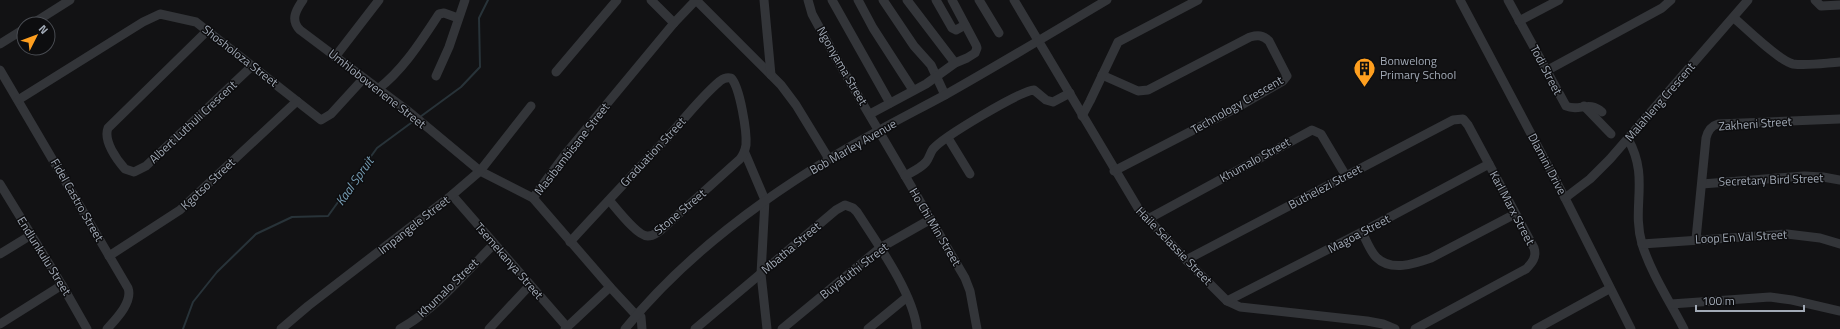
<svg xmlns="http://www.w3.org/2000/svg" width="1840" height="329" viewBox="0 0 1840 329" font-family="'Titillium Web',sans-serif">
<rect width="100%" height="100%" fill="#121214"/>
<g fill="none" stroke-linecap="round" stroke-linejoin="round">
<g stroke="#283339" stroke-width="2">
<path d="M420,117l41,-30 19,-20 -1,-49 9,-18"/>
<path d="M183,329l10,-27 24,-30 39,-38 36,-17 36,-1 49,-68 38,-28"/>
</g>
<g stroke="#333539" stroke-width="9">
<path d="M303,0c-7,10 -13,20 -3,30l108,81 72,60 53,27 77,89 26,28"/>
<path d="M651,0l23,23"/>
<path d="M696,0l85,85 15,20 33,54"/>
<path d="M764,0l7,75"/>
<path d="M808,0l4,14 24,44 129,220 5,13 7,38"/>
<path d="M832,0l58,103"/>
<path d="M858,0l15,28 40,62"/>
<path d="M883,0l31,46 17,19 14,30"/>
<path d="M907,0l48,63"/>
<path d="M936,0l16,28 4,2 9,-5"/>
<path d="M979,0l20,33"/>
<path d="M1014,0l124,208 48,52 41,41 13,6 127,14 16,3 12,5"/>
<path d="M1460,0l105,198 66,131"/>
<path d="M1508,0l58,106c13,6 23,-6 36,6"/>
<path d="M1815,0l6,6 19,-1"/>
<path d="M1734,18c12,10 45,43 59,46 15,2 32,-1 47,-2"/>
<path d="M1519,21l40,-21"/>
<path d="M32,24l38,-24"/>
<path d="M207,31l-99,97c-5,13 9,32 17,41l9,3 12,-6 106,-100"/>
<path d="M0,44l24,-15"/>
<path d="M335,57l44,-57"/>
<path d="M0,70l128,218c5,14 -12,31 -21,41"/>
<path d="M1546,71l116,-63 9,-8"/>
<path d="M556,72l61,-72"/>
<path d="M1102,75l36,16 10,-1 102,-53c8,-2 13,-2 19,4l18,35 -4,5 -45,26 -124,64"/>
<path d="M436,76l13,-29 16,-47"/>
<path d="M378,89c26,-20 43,-48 61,-75l5,-1 14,5"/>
<path d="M18,100l125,-78 17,-8 36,8 125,98 10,-6 32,-35"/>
<path d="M1584,106l27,28"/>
<path d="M870,114l56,-30 29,-21 12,-5 8,-5 2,-5 -1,-3 -24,-45"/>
<path d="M1082,116l8,-15 28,-59 80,-42"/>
<path d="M948,138l22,36"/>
<path d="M1628,139c22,39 3,67 14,105 9,29 28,58 42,85"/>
<path d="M745,153l20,47 -4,74 6,55"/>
<path d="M905,176c7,-4 16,-8 21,-14 3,-3 4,-9 7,-13 10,-12 87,-58 101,-59l12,10 7,2 17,-9"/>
<path d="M0,184l62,101 25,44"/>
<path d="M1702,184l102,-8 19,1 17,3"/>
<path d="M452,195l115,132"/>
<path d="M533,198l34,-46 107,-129 22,-23"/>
<path d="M1565,198l25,-19 20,-20 138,-159"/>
<path d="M1148,219l164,-89 9,4 25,42"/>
<path d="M1362,232c4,8 8,19 14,25 15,15 38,7 55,1l84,-44"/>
<path d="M1696,239l10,-101c2,-8 5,-12 12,-14l122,-5"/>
<path d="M570,242c32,-35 65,-70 98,-105 17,-19 33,-40 52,-56 4,-3 7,-4 11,-3 9,9 16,54 15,67 -1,6 -2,9 -6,14l-80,72c-4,2 -7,5 -12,5 -10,1 -32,-28 -39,-36"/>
<path d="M1642,244l145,-10 33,4 20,6"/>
<path d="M0,254l31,-19"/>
<path d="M109,256l71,-46 117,-109"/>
<path d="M1186,260l267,-140 10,-1 5,6 66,123c3,9 -2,15 -8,21l-111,60"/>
<path d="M1227,301l135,-69 127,-68"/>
<path d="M1671,304l99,-7 22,3 48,11"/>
<path d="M638,313l3,4 1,12"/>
<path d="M0,324l62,-39"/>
<path d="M281,329l27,-23 144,-111 28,-24 51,-65"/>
<path d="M400,329c37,-21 64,-55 94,-85"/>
<path d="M489,329l41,-44"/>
<path d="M565,329l45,-42"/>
<path d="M625,329c56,-69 128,-124 204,-170 37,-23 77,-43 116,-64 55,-31 108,-63 162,-95"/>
<path d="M695,329l141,-119 9,-5 8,3 4,4c20,31 56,81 60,117"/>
<path d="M782,329l98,-81 51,-29"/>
<path d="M868,329l39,-32"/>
<path d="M1536,329l73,-40"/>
</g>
</g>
<defs>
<symbol id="building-pin" viewBox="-11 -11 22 30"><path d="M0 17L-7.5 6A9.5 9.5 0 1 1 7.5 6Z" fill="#ff9f1f" stroke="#0d0d0f"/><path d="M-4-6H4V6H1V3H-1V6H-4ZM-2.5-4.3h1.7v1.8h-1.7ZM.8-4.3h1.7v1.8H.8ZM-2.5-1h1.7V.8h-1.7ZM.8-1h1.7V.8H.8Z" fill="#111"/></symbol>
</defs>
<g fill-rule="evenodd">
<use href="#building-pin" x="1352" y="56" width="25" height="34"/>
</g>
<g text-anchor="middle" stroke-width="3" stroke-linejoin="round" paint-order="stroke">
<g font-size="12" fill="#a2aab6" stroke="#0d0d0f">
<text transform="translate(240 56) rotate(38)" y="4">Shosholoza Street</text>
<text transform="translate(842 66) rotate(60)" y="4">Ngonyama Street</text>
<text transform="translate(1546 70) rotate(62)" y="4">Todi Street</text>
<text transform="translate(377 89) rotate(38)" y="4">Umhlobowenene Street</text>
<text transform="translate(1660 102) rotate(-49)" y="4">Malahleng Crescent</text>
<text transform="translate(1237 105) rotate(-30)" y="4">Technology Crescent</text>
<text transform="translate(193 122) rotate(-43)" y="4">Albert Luthuli Crescent</text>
<text transform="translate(1755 124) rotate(-4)" y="4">Zakheni Street</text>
<text transform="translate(853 147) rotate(-30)" y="4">Bob Marley Avenue</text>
<text transform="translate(572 149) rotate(-52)" y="4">Masibambisane Street</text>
<text transform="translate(653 152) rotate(-47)" y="4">Graduation Street</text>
<text transform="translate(1255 160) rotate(-29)" y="4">Khumalo Street</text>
<text transform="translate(1547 164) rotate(62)" y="4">Dlamini Drive</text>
<text transform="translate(1771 180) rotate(-2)" y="4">Secretary Bird Street</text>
<text transform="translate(208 184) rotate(-43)" y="4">Kgotso Street</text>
<text transform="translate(1325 187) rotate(-28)" y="4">Buthelezi Street</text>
<text transform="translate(77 200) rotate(60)" y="4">Fidel Castro Street</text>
<text transform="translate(1512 208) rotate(62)" y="4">Karl Marx Street</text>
<text transform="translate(680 212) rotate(-40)" y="4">Stone Street</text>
<text transform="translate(414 225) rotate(-38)" y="4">Impangele Street</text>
<text transform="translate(935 227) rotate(59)" y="4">Ho Chi Min Street</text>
<text transform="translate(1359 234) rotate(-28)" y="4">Magoa Street</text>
<text transform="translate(1741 237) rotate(-3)" y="4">Loop En Val Street</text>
<text transform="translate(1174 246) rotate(46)" y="4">Haile Selassie Street</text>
<text transform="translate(791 248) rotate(-40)" y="4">Mbatha Street</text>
<text transform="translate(44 256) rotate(58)" y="4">Endlunkulu Street</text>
<text transform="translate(509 261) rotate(49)" y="4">Tsemekanya Street</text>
<text transform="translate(854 271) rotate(-38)" y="4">Buyafuthi Street</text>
<text transform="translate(448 288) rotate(-44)" y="4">Khumalo Street</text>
</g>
<g font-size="12" fill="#a2aab6" stroke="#0d0d0f" text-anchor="start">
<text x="1380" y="65">Bonwelong<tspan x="1380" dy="14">Primary School</tspan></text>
</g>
<g font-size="13" font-style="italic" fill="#769db4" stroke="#0d0d0f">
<text transform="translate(354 181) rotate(-55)" y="5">Kaal Spruit</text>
</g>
</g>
<g transform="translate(36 36) rotate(48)"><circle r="19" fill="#0d0d0f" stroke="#494c52"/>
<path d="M0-3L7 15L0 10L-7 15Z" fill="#ff9f1f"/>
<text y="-6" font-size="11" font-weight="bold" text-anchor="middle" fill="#a2aab6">N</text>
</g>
<path d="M1696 305v6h108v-6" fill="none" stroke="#a2aab6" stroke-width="2"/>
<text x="1702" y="305" font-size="12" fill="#a2aab6" stroke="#0d0d0f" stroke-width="3" paint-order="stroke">100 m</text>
</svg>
